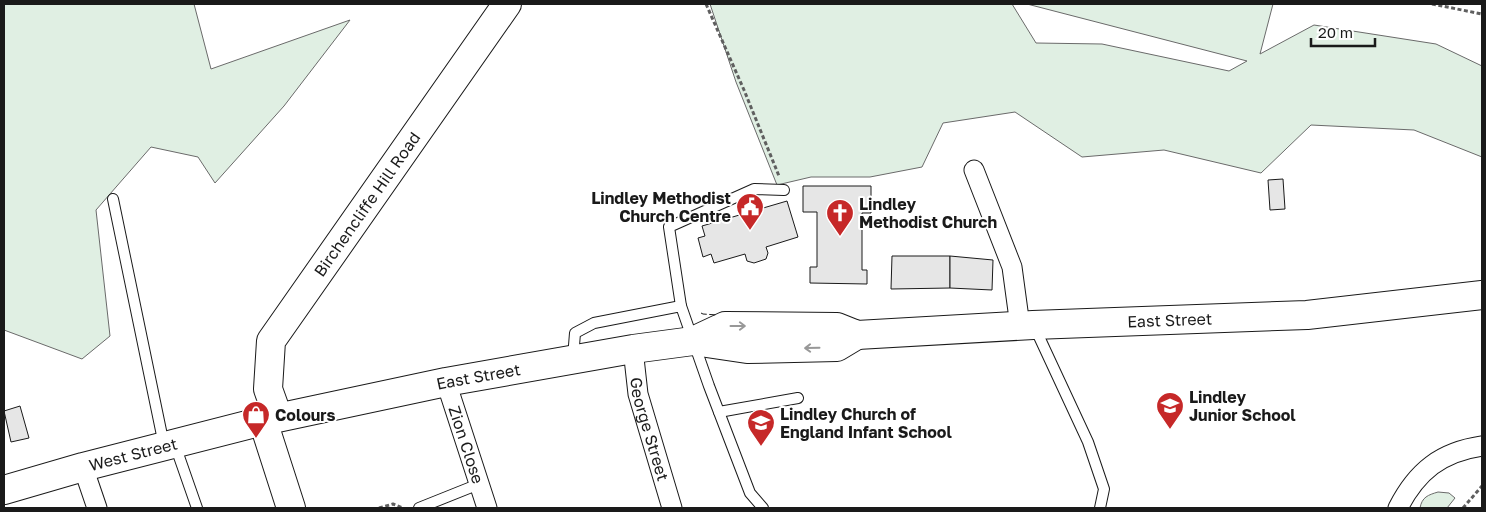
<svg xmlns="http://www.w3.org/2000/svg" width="1486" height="512" viewBox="0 0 1486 512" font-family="'Golos Text',sans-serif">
<rect width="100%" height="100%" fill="#fff"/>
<g fill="#e0efe3" stroke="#6a6a6a">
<path d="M4,4h190l17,65 139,-49 -66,86 -69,77 -17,-26 -47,-10 -55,63 14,126 -28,23 -78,-29z"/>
<path d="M710,4h302l24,39 66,1 127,27 18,-10 -220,-57h246l-13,50 54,-29 122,19 46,22v91l-68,-27 -103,-5 -50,48 -97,-23 -82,7 -67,-45 -72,11 -21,44 -52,10h-59l-34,8 -41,-103z"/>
<path d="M1438,492l11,1 6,5 -8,10h-27c2,-11 8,-13 18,-16z"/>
</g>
<g fill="#e6e6e6" stroke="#1a1a1a">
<path d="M1283,179l2,30 -15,1 -2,-30z"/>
<path d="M803,186h68v27h-9v57h5v14l-57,-1v-16h7v-55h-14z"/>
<path d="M787,201l11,36 -32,10 2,6 -2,6 -12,4 -7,-2 -2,-7 -31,9 -3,-9 -8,3 -5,-19 7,-2 -3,-10z"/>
<path d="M892,256h58v32l-59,1z"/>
<path d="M950,256l43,4 -1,30 -42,-2z"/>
<path d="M20,406l9,32 -18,4 -7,-31z"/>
</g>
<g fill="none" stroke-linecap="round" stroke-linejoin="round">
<defs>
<g id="lane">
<path d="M113,199l51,246"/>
<path d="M681,306l-12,-79 85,-38 30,1"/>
<path d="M1035,328l53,114 16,47 -4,19"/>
<path d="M573,358l2,-25 19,-10 87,-17 28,80 41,107 13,15"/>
<path d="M719,412l79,-14"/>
<path d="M175,445l22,63"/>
<path d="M419,508l60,-24"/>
</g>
<g id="street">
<path d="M974,170l38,97 8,59"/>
<path id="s1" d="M633,349l5,45 34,114"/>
<path id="s2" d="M446,382l41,126"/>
<path d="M83,467l14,41"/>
<path d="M1398,508c19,-37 43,-56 84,-62"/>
</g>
<g id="secondary">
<path id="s3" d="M693,341l32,-15 112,1 20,8 176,-10 274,-10 175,-20"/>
<path id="s4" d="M278,417l-10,-28 3,-48 236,-337"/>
<path d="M263,421l28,87"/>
<path id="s5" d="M4,490l79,-23 180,-46 183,-39 187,-33 60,-8 54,8 90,-2 20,-12"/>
</g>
</defs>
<use href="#lane" stroke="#1a1a1a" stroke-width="12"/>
<use href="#street" stroke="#1a1a1a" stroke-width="21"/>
<use href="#secondary" stroke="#1a1a1a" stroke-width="30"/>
<g stroke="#5f5f5f" stroke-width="3" stroke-dasharray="4 2.5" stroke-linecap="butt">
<path d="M706,4l38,86 35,86"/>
<path d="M1432,4l50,10"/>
<path d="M379,508l14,-4 10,4"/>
<path d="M1463,508l19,-22"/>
</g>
<use href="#lane" stroke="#fff" stroke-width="10"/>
<use href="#street" stroke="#fff" stroke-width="19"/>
<use href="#secondary" stroke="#fff" stroke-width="28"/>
<path stroke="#1a1a1a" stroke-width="1" stroke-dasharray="6 2.5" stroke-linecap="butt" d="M701,313l2,1 14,1"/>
</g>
<defs><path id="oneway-shaft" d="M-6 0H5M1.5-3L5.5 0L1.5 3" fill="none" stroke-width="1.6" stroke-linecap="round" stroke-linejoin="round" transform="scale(1.25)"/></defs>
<g stroke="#989898">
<use href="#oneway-shaft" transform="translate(738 326)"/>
<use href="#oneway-shaft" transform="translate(812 348) rotate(179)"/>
</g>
<defs>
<symbol id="civic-pin" viewBox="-11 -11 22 30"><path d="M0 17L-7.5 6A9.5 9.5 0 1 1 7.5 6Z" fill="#c62828" stroke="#fff"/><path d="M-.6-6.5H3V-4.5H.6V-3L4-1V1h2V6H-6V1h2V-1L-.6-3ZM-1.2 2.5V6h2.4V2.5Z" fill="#fff"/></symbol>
<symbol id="church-pin" viewBox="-11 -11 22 30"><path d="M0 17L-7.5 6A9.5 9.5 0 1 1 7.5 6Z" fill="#c62828" stroke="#fff"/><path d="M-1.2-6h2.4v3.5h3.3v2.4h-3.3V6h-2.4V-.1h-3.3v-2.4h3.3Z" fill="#fff"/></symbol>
<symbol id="school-pin" viewBox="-11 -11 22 30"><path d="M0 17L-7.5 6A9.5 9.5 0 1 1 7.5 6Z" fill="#c62828" stroke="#fff"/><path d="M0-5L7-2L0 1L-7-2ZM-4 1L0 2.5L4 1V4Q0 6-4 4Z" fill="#fff"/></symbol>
<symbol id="shop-pin" viewBox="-11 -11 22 30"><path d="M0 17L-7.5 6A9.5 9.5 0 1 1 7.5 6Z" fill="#c62828" stroke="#fff"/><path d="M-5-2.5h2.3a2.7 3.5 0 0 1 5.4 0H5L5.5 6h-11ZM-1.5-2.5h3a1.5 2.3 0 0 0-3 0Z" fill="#fff"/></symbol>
</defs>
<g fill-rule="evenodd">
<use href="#civic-pin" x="734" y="191" width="32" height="43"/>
<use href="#church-pin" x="824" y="197" width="32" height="43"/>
<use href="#school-pin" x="1154" y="390" width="32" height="43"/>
<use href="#shop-pin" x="240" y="399" width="32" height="43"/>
<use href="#school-pin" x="745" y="407" width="32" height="43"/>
</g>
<g text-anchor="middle" stroke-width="4" stroke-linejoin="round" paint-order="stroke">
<g font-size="16" font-weight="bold" fill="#1a1a1a" stroke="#fff" text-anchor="start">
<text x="731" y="204" text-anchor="end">Lindley Methodist<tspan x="731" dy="18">Church Centre</tspan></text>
<text x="859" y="210">Lindley<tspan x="859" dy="18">Methodist Church</tspan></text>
<text x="1189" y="403">Lindley<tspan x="1189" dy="18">Junior School</tspan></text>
<text x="780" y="420">Lindley Church of<tspan x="780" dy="18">England Infant School</tspan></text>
<text x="275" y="421">Colours</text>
</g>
<g font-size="16" fill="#1a1a1a" stroke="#fff">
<text dy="6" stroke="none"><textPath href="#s4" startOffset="245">Birchencliffe Hill Road</textPath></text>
<text dy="6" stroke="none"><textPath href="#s3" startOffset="482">East Street</textPath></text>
<text dy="6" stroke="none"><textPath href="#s5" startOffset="488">East Street</textPath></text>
<text dy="6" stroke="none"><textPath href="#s1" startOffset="82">George Street</textPath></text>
<text dy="6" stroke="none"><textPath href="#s2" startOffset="66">Zion Close</textPath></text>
<text dy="6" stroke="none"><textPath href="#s5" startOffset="134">West Street</textPath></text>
</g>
</g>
<rect width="1486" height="512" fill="none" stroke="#1a1a1a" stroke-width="10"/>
<path d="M1311 38v8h64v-8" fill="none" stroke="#1a1a1a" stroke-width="2.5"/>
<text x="1318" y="38" font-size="15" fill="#1a1a1a" stroke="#ffffff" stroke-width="4" paint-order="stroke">20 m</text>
</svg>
